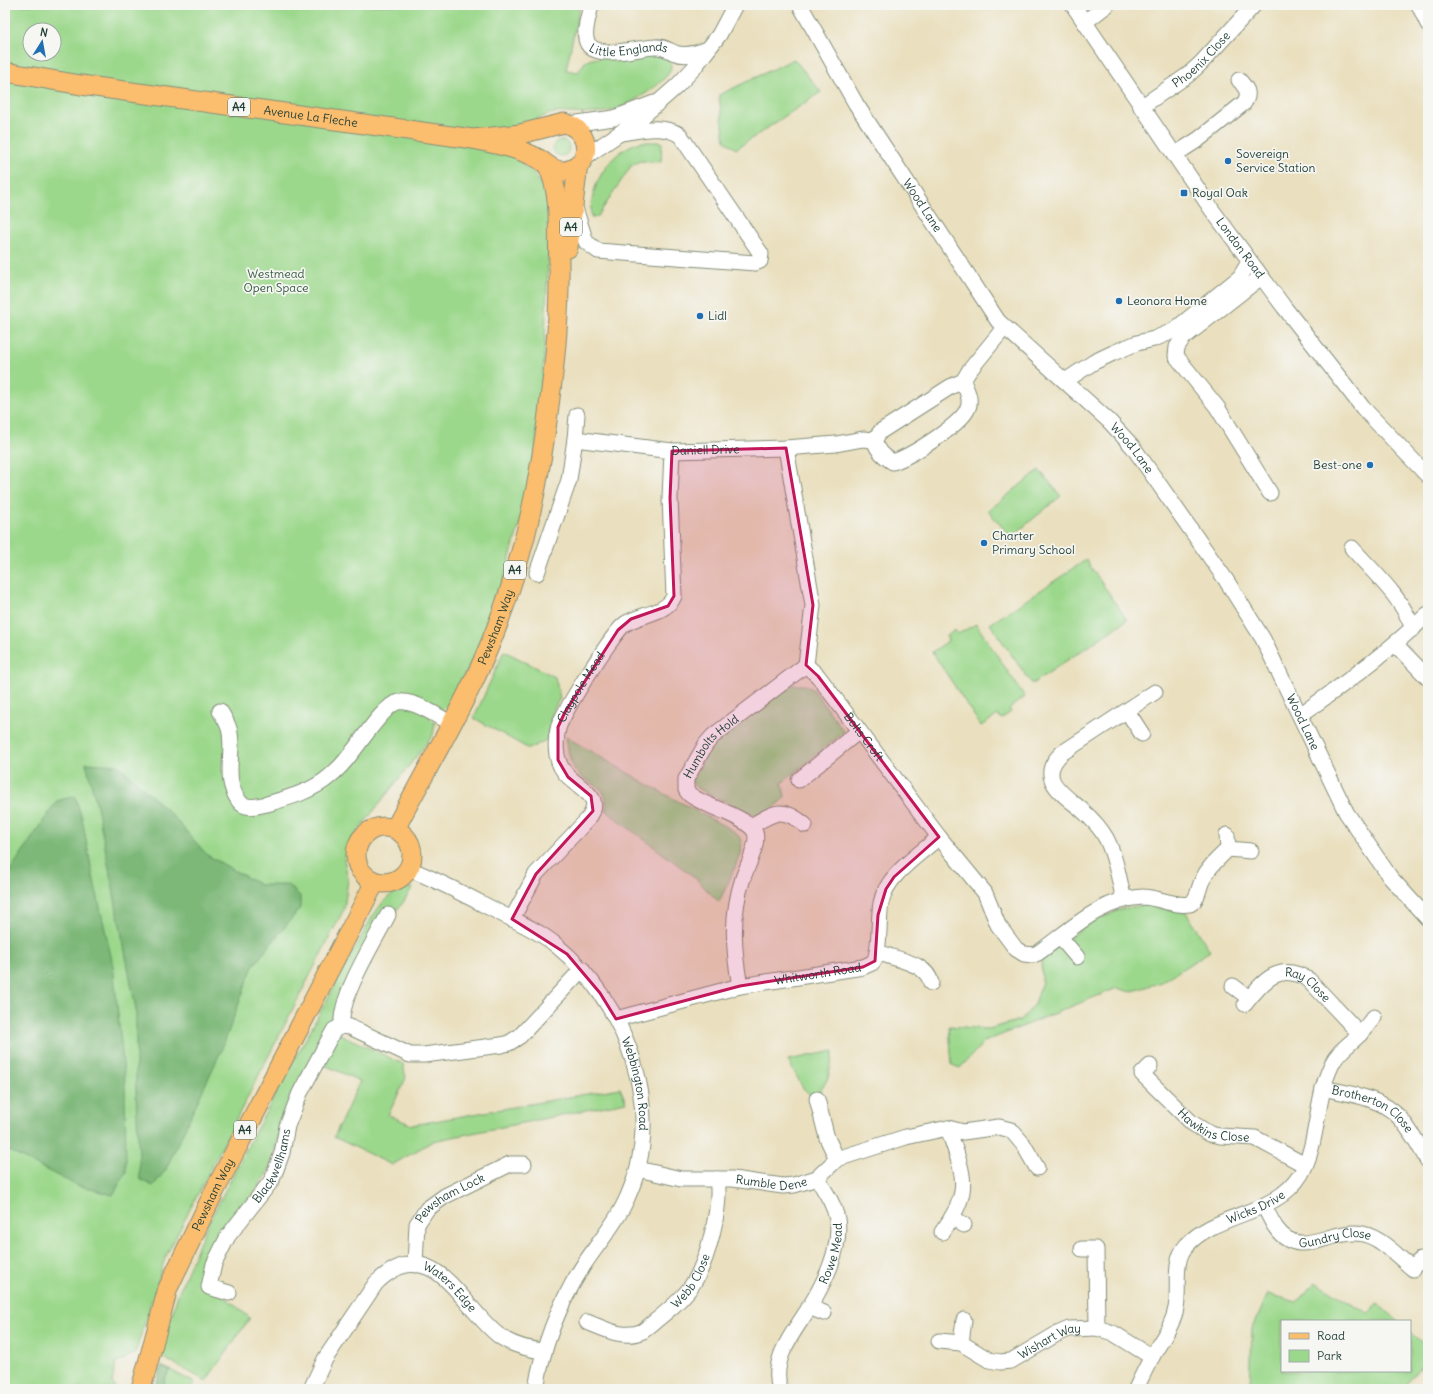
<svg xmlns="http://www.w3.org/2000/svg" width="1433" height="1394" viewBox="0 0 1433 1394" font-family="Delius,sans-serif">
<rect width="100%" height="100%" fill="#f6f6f2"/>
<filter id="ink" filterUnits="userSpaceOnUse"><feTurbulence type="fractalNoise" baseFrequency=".025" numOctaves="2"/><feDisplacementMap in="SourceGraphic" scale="8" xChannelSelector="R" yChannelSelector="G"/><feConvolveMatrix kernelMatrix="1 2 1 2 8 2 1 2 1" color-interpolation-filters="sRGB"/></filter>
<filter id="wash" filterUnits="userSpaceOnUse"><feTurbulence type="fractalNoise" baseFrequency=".012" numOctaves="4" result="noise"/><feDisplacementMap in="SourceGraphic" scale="16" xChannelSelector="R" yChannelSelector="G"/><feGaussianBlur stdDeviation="0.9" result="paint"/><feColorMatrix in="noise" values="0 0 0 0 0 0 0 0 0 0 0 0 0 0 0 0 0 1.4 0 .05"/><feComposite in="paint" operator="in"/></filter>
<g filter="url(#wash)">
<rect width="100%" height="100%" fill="#eae0bf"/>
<g fill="#9cd88c" stroke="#5e8a60" fill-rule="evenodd">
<path d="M5,5h575l-14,65 12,2 7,-10 6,-3c18,-2 57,-11 72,-3 31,15 -37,50 -49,54 -14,4 -29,4 -42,3 -7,0 -13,-1 -19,0 -10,3 -21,9 -30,14l-2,36 13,11 11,15 5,25 -6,146 -9,96 -13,60 -20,69 -23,63 -30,56 -6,6 -8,-1 -5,9 5,5 -2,12 -79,101 -10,23 4,20 -4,30 -179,349 -30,96 -19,9 -4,19 4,7h-111zM30,30h24v24h-24z"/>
<path d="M794,59l27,33 -85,57 -11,-8 -6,-46z"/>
<circle cx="561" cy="148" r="8"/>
<path d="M640,142h22l-1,20 -21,-1 -9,5 -34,51h-6c-2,-31 18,-66 49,-75z"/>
<path d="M1039,470l22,26 -50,41 -23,-26z"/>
<path d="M1086,560l41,60 -95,64 -42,-60z"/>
<path d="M976,624l49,73 -16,11 2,4 -10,7 -3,-4 -17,11 -49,-74 16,-11 -2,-5 9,-6 3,4z"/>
<path d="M504,651l51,26 5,21 -7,12 -7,30 -17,9 -55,-31z"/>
<path d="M793,685h12l8,4 31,43 -62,51 3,14 -23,23 -65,-32 -6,-6 23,-41 71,-53z"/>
<path d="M566,737l93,54 69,37c5,3 11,6 13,13 4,10 -17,49 -22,61l-26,-26 -87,-65c3,-30 -17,-22 -31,-41 -6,-9 -7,-22 -9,-33z"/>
<path d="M413,887l-11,17 -16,17 -34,56 -25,51 76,36 3,14 -18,37 24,10 208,-37 6,14 -193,39 -41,24 -58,-28 26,-56 -49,-22 -21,38 -21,73 -14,22 -25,28 -27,58 47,40 -44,63 -46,-25 18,-62 27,-64 48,-94 119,-219c14,-19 17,-25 41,-30z"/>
<path d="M1143,905l43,7 24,39 -48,31 -32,10 -13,-4 -133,54 -24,26 -8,-3 -3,-39 39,3 33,-9 14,-16 4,-13 3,-10 -1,-22 51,-38 30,-12z"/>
<path d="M834,1051l-6,27 -8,14 -10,3 -7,-7 -15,-28z"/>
<path d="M1315,1282l53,32 10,-11 20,18h-116v50h128v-39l18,16v8l-25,33h-153l2,-61 16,-34 29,8z"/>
<path d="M170,1370l25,13 -6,6h-25l1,-10z"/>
</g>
<g fill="#7db878" stroke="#4e7a56">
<path d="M86,763l32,2 53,49 36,41 53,30h28l12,11v12l-47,58 -32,85 -56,120 -12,15 -13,-7 -4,-84v-86l-39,-203z"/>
<path d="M75,796l7,22 10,54 21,93 12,117 1,90 -13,23 -37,-10 -71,-36v-271l52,-77z"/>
<path d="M161,1366l9,4 -5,9 -1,10h-9z"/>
</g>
</g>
<g filter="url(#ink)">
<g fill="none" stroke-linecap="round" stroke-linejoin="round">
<defs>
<g id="minor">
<path id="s1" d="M591,5c-2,10 -7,24 -5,34 5,24 54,8 69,8 8,-1 13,3 20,6 11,4 23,0 33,-4"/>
<path id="s2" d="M800,5l56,99 142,217 111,100 24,26 93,133 37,59 83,173 44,65 38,42"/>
<path id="s3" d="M1073,5l139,205 72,97 79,101 65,68"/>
<path d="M1419,5l9,19"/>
<path d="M1085,22l22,-17"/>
<path id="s4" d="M1141,107l47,-32 13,-12 53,-58"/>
<path d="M570,124l44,-6 40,-15"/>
<path d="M1174,155l25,-16 45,-36c7,-10 2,-15 -5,-23"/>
<path d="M582,159l54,-37 41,-36 16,-17 26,-34 16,-30"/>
<path d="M575,208l11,34 12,9 157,12 5,-2 1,-7 -4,-6 -77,-113c-17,-11 -40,-5 -59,-2"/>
<path d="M1261,277l-78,61 -6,9 -1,9 41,51 53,86"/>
<path d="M963,381c3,8 9,18 5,27 -7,17 -57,48 -75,54 -10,-6 -15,-11 -19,-22l7,-9 69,-44 13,-6 6,-10 35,-43"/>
<path d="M1065,381l29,-19 19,-9 24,-10 17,-4 19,-8 67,-54 9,-15"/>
<path d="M575,439l2,-24"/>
<path id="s5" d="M786,448l27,157 -7,60 12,11 121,161 46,56 13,32 18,24 8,5 9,1 5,-2c31,-22 63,-54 104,-56 16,0 32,10 48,7 9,-5 8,-17 13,-25 5,-12 16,-21 25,-30"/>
<path d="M1352,548c22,25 50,49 61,81"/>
<path id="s6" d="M537,573l32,-93 6,-41 97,12 114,-3 50,-4 27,-5 11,1"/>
<path d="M1396,645l32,33"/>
<path d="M220,711c4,7 9,13 10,22 4,24 -7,46 9,68 6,9 19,5 28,3 21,-6 46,-13 63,-28 7,-6 14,-13 19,-20 10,-11 35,-51 49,-54 15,-3 40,14 53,22"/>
<path d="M1127,711l15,23"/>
<path d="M1300,715c45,-31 88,-63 128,-101"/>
<path d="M799,780l60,-49"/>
<path d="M751,826c24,-14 31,-20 54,-1"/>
<path d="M1227,835l1,14 23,2"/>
<path id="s7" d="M409,869c31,12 60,28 89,43 20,10 41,19 58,33 70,57 111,165 72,251 -11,26 -30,47 -45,70 -24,38 -40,78 -47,123"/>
<path d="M1124,900c-5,-20 -8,-43 -18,-62 -6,-11 -15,-20 -24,-28 -19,-16 -47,-32 -20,-57l93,-61"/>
<path id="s8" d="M512,919l24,-45 52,-55c19,-25 -14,-31 -25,-49 -8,-11 -8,-29 -5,-41 2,-13 56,-98 67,-105 14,-10 42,-10 49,-28l-4,-98 2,-47"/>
<path d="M1060,937l17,20"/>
<path d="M878,952c17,8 49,10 53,31"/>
<path id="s9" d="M740,986c-7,-37 -9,-72 3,-108 4,-12 19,-39 10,-49 -13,-15 -48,-22 -64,-35l-3,-4v-11l20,-35 7,-8 93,-71"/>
<path d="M1233,986l16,12"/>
<path id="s10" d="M1245,1004c18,-23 34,-43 64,-24l51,54"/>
<path id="s11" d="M616,1019l124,-33 123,-19 9,-4c9,-7 6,-46 9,-60 5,-28 38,-48 58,-66"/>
<path d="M342,1026c-3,-29 32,-84 46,-111"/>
<path id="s12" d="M1150,1066l-8,8 50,49 18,11 10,2 35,2 50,27"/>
<path id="s13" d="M1323,1088c25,6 58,9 76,29 12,13 20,29 29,44"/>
<path d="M817,1099l10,39 10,21"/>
<path id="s14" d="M638,1169l43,10h52l50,7 11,-1 23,-7 20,-19 69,-22 42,-9 15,4 36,-5 12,3 12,14 14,24"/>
<path id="s15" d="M1264,1206c4,7 7,15 12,22 24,34 55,-1 87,6 19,4 35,23 50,35l7,-9"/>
<path d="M952,1217l12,8"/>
<path d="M942,1232c32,-43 21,-57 6,-104"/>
<path d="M1082,1249h14l1,79 16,5 39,24"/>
<path id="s16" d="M415,1265l2,-41 10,-15 18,-13 65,-32h14"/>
<path id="s17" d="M229,1293l-20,-6 5,-23 14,-28 44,-56 10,-27 5,-27 13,-33 34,-63 8,-4 8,1 60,28h14l77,-10 8,-2 11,-7 62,-67"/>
<path d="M809,1307l15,6"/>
<path id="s18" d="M587,1322c18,7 37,18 56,9 16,-13 35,-27 47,-43 17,-23 32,-81 27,-109"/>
<path id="s19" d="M939,1341l22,2 28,17 11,2 11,-1 44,-26 14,-6 28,-1"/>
<path d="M961,1343l3,-23"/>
<path id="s20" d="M311,1389l14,-30 51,-76c56,-54 84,22 122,52 13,10 29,14 45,16"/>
<path id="s21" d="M780,1389c-10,-30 14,-57 29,-81 15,-25 33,-59 28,-89 -3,-15 -12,-28 -20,-41"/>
<path id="s22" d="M1136,1389c5,-11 10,-22 16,-32 8,-16 21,-31 24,-49 4,-19 -4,-46 10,-62 31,-35 89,-29 115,-72 18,-31 14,-76 31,-110 5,-12 18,-20 27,-29 5,-5 10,-12 15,-18"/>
</g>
<g id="major">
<path id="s23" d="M5,72l76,13 392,54c22,5 46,9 66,20 8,5 13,12 24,12 30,-2 30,-41 1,-48l-44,11 -47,5"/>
<path d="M568,248l10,-84"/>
<circle cx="384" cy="855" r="28"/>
<path id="s24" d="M395,829c27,-52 57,-102 82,-155 40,-86 62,-182 73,-276 6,-45 10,-90 9,-136 -2,-32 3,-66 -11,-96"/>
<path id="s25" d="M141,1389l27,-101 48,-100 159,-306"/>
</g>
</defs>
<use href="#minor" stroke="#848e7a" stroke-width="17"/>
<use href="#major" stroke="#848e7a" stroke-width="21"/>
<use href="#minor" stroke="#fff" stroke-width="15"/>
<use href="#major" stroke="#fbbd6e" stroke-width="19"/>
</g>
</g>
<path fill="#c2185b" fill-opacity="0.2" stroke="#c2185b" stroke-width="3" stroke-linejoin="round" d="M786,448l27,157 -7,60 12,11 121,161 -45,40 -8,12 -8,26 -3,46 -12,6 -123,19 -124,33 -16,-26 -33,-39 -55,-35 24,-45 57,-63 -2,-15 -23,-19 -10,-17v-33l7,-15 53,-82 13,-11 37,-13 6,-10 -4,-98 2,-47z"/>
<g fill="#1f6fb2" stroke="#f6f6f2" stroke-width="1.5">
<circle cx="1228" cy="161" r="4"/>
<rect x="1180" y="189" width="8" height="8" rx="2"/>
<circle cx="1119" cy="301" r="4"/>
<circle cx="700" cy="316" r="4"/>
<circle cx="1370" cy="465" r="4"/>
<circle cx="984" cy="543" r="4"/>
</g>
<g text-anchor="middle" stroke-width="3.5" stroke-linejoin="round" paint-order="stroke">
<g fill="#f6f6f2" stroke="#60746d" stroke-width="1">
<rect x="228" y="98" width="22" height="18" rx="3"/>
<rect x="560" y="218" width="22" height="18" rx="3"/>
<rect x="504" y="561" width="22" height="18" rx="3"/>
<rect x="234" y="1121" width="22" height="18" rx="3"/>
</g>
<g font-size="11" font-weight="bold" fill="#1f3d34">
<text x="239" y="111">A4</text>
<text x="571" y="231">A4</text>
<text x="515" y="574">A4</text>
<text x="245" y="1134">A4</text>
</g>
<g font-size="12" fill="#1f3d34" stroke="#f6f6f2">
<text dy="4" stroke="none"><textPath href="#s1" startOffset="83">Little Englands</textPath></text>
<text dy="4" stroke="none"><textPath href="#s4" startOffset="77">Phoenix Close</textPath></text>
<text dy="4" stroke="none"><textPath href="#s23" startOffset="309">Avenue La Fleche</textPath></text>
<text dy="4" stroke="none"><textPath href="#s2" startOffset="235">Wood Lane</textPath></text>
<text dy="4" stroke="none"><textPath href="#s3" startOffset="295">London Road</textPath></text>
<text dy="4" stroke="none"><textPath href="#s6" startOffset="271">Daniell Drive</textPath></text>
<text dy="4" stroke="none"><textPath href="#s2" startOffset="558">Wood Lane</textPath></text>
<text dy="4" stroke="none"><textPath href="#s24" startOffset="226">Pewsham Way</textPath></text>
<text dy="4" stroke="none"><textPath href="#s8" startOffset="280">Claypole Mead</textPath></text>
<text dy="4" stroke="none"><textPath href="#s2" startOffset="882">Wood Lane</textPath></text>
<text dy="4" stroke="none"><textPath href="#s5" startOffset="312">Bolts Croft</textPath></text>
<text dy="4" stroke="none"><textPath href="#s9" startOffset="292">Humbolts Hold</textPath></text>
<text dy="4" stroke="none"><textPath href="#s11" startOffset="207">Whitworth Road</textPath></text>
<text dy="4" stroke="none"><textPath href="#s10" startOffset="79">Ray Close</textPath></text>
<text dy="4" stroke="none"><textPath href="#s7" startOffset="330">Webbington Road</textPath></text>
<text dy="4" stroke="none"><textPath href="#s13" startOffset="55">Brotherton Close</textPath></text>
<text dy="4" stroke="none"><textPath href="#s12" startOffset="103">Hawkins Close</textPath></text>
<text dy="4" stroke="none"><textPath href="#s17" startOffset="160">Blackwellhams</textPath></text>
<text dy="4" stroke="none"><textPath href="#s14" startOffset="135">Rumble Dene</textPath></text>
<text dy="4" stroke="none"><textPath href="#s25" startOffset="208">Pewsham Way</textPath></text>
<text dy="4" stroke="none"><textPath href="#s16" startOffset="84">Pewsham Lock</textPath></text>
<text dy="4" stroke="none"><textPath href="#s22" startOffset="235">Wicks Drive</textPath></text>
<text dy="4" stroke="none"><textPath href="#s15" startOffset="90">Gundry Close</textPath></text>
<text dy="4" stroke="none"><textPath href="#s21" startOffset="149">Rowe Mead</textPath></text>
<text dy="4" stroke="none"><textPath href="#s18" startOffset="129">Webb Close</textPath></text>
<text dy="4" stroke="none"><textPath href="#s20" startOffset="212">Waters Edge</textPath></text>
<text dy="4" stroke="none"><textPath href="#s19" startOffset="121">Wishart Way</textPath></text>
</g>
<g font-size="12" fill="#1f3d34" stroke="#f6f6f2" text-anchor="start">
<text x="1236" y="158">Sovereign<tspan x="1236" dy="14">Service Station</tspan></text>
<text x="1192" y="197">Royal Oak</text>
<text x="1127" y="305">Leonora Home</text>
<text x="708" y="320">Lidl</text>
<text x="1362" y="469" text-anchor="end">Best-one</text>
<text x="992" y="540">Charter<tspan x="992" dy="14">Primary School</tspan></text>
</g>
<g font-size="12" fill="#385c46" stroke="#f6f6f2">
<text x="276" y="278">Westmead<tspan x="276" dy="14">Open Space</tspan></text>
</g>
</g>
<rect width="1433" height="1394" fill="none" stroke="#f6f6f2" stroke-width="20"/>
<rect x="1281" y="1320" width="130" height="52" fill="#f6f6f2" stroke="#a0aca6"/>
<rect x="1289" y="1333" width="20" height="6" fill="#fbbd6e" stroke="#a0aca6"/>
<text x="1317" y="1340" font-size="12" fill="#1f3d34">Road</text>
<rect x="1289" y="1350" width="20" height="12" fill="#9cd88c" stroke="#a0aca6"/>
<text x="1317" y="1360" font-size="12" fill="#1f3d34">Park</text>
<g transform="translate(42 42) rotate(11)"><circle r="19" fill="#f6f6f2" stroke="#a0aca6"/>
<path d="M0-3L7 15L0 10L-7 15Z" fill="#1f6fb2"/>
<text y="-6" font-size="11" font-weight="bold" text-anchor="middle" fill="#1f3d34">N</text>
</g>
</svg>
